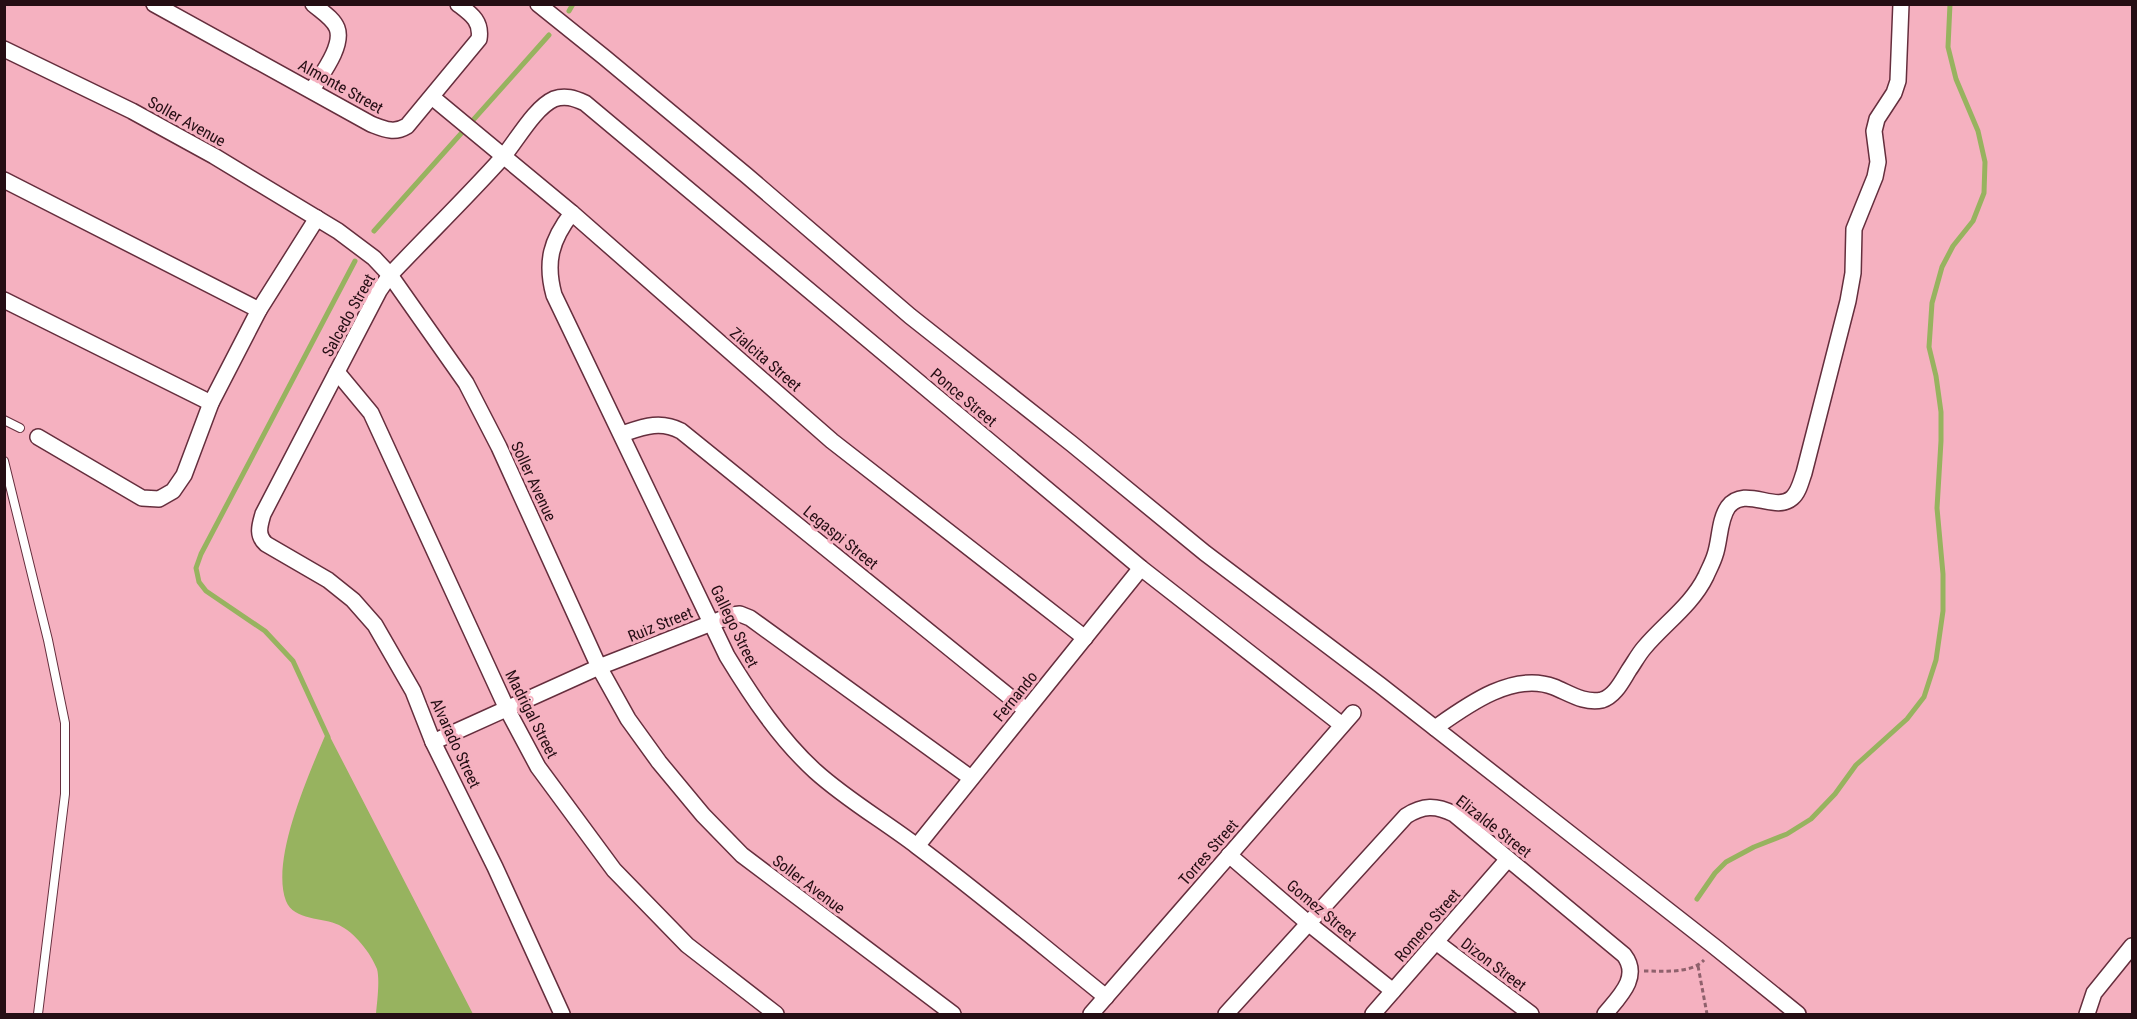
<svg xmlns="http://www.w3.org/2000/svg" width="2137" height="1019" viewBox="0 0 2137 1019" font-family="'Roboto Condensed',sans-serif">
<rect width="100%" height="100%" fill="#f5b1c0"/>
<path fill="#97b35f" d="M327,731l146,283h-97c1,-11 4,-34 1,-45 -7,-17 -22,-36 -38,-44 -16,-8 -45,-4 -53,-24 -16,-42 24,-129 41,-170z"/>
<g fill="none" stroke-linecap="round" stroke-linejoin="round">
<g stroke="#97b35f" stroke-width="5">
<path d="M569,11l4,-7"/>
<path d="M374,231l175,-196"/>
<path d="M328,737l-35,-76 -28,-30 -59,-40 -7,-9 -3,-14 5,-14 154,-293"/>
<path d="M1697,899l18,-26 11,-11 28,-15 33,-13 24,-15 24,-25 21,-29 51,-46 17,-22 12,-37 7,-49v-37l-6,-66 4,-67v-29l-5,-36 -7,-29 3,-44 10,-36 11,-21 20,-25 11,-28 1,-31 -7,-31 -22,-52 -8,-32 2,-43"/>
</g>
<defs>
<g id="service">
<path d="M4,420l16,8"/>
<path d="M4,461l44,179 17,83v71l-27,220"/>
</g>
<g id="minor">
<path d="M154,4l217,120c13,5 23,10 36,2l72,-87c3,-18 -8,-25 -21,-35"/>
<path d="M538,4l66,53 142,118 164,141 162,128 133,109 175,132 335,262 83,67"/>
<path d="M4,49l128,62 82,45 124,75 36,27 16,17 76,108 33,64 100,220 29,52 31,43 44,53 39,40 211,159"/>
<path d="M312,90c9,-15 32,-44 25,-62 -4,-10 -16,-17 -24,-24"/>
<path d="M432,97l140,116 260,228 253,197"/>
<path d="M4,180l255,130"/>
<path d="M572,213c-21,27 -27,49 -18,82l173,361c25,41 53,83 88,115 32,29 69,50 103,76 64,48 126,100 188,150"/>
<path d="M4,300l207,103"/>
<path d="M337,372l34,41 136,296 31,58 76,103 73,75 89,69"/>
<path d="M622,434c21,-7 38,-14 59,-3l345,279"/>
<path d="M38,437l104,61 17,1 14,-8 11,-16 27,-72 48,-93 58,-92"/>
<path d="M1435,728c31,-22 78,-57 119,-41 15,6 31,17 48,13 13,-4 20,-19 27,-30 5,-7 9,-15 15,-22 20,-24 48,-43 62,-72 3,-7 7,-14 9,-21 5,-14 4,-35 13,-48 17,-22 47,6 64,-9 7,-6 9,-17 12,-25l44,-172 5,-28 1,-44 21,-52 3,-15 -4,-31 3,-12 17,-26 4,-12 3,-77"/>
<path d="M433,742l166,-75 133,-52 8,-1 10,4 221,160"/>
<path d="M917,846l224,-278"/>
<path d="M1229,855l79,68 85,68"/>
<path d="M1436,942l95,72"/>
<path d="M562,1014l-67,-147 -62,-125 -20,-51 -38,-66 -22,-25 -25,-20 -62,-36c-10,-9 -6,-19 -3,-30l116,-223 11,-16c37,-39 76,-77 112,-117 14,-16 32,-50 52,-59 11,-4 20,-1 31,4l556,465 201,157"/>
<path d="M1091,1014l262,-301"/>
<path d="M1226,1014l180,-198c17,-11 30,-11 48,-2l170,141c17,22 -5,42 -19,59"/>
<path d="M1373,1014l135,-155"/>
<path d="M2087,1014l7,-21 38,-47"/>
</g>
</defs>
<use href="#service" stroke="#652e3d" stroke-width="10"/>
<use href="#minor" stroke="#652e3d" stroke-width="18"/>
<g stroke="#8f616c" stroke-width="3" stroke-dasharray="4.5 3" stroke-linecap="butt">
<path d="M1698,966l9,48"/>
<path d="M1644,971c18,0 47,3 60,-11"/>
</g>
<use href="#service" stroke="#fff" stroke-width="8"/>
<use href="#minor" stroke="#fff" stroke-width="15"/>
</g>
<g text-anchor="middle" stroke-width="6" stroke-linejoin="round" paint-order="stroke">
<g font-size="16" fill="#250e14" stroke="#f5b1c0">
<text transform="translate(341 86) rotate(29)" y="6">Almonte Street</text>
<text transform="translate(187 121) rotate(29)" y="6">Soller Avenue</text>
<text transform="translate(348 315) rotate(-61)" y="6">Salcedo Street</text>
<text transform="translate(766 359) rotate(41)" y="6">Zialcita Street</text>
<text transform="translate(964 397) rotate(40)" y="6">Ponce Street</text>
<text transform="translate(534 481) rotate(65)" y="6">Soller Avenue</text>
<text transform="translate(841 537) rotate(39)" y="6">Legaspi Street</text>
<text transform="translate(660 624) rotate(-22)" y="6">Ruiz Street</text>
<text transform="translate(735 626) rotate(64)" y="6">Gallego Street</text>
<text transform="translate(1015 696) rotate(-51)" y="6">Fernando</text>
<text transform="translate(532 714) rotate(63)" y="6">Madrigal Street</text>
<text transform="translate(456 743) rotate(65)" y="6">Alvarado Street</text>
<text transform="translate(1494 826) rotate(38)" y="6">Elizalde Street</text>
<text transform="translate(1208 852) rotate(-49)" y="6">Torres Street</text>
<text transform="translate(809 884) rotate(37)" y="6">Soller Avenue</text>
<text transform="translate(1322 910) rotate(40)" y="6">Gomez Street</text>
<text transform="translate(1427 925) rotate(-49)" y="6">Romero Street</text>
<text transform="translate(1494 964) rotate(37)" y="6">Dizon Street</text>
</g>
</g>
<rect width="2137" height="1019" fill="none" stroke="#250e14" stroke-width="12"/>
</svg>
